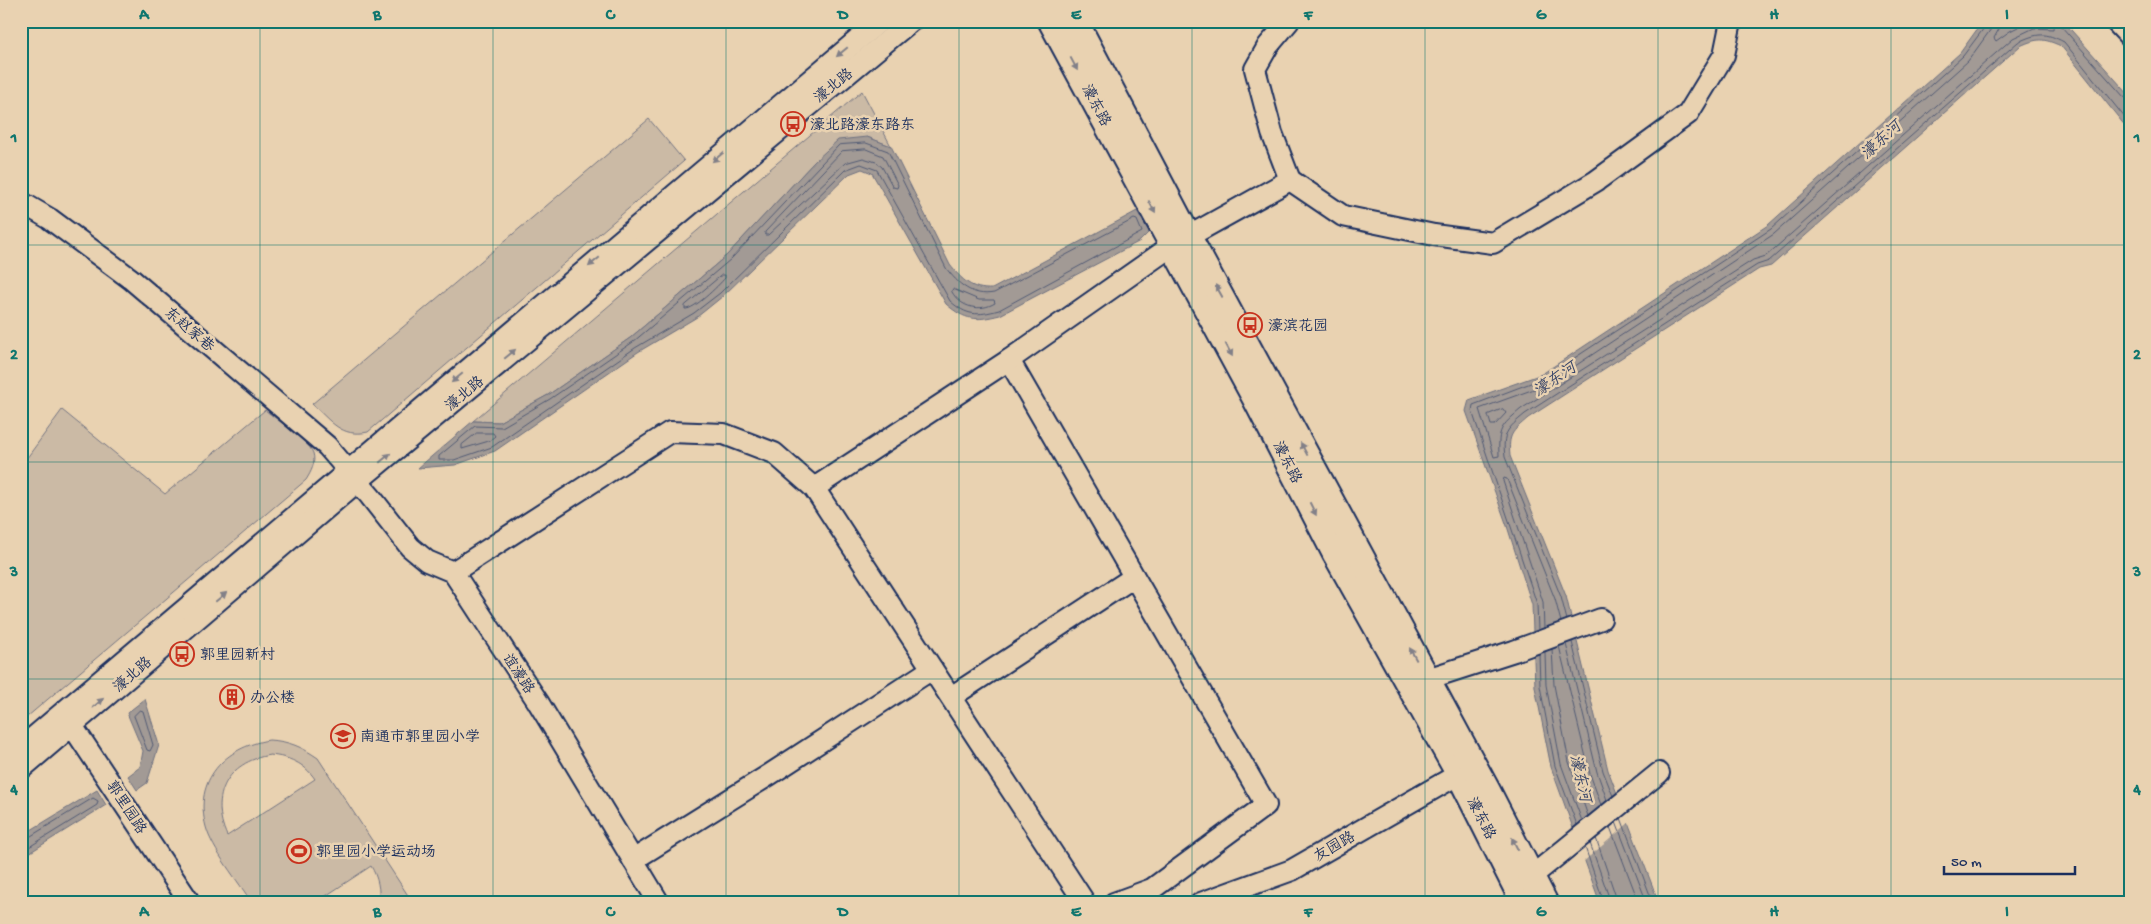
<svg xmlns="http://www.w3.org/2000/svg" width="2151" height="924" viewBox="0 0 2151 924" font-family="'Gochi Hand','LXGW WenKai TC',sans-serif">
<rect width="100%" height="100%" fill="#e9d2b1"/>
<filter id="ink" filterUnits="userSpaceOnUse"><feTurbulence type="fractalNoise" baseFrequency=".02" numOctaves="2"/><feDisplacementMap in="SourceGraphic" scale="10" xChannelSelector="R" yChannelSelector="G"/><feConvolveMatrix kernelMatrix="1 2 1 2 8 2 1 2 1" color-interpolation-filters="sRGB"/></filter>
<g filter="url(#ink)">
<g fill="#cbbaa5" stroke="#737482" fill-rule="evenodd">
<path d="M862,91l29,55 -24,-9 -52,24 -88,94 -97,83 -82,57 -49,27 -26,-1z"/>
<path d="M649,119l35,42 -316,271c-27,6 -37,-11 -56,-28z"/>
<path d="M62,410l103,84 100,-84c12,10 42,29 48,43 3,10 -2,19 -7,27l-285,242v-256z"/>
<path d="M269,740c20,1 33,7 49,18l95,145h-34c1,-14 -1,-25 -8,-37l-56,37h-63c-13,-21 -40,-53 -46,-76 -13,-47 19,-80 63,-87zM270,755c19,2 34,8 45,24l-88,57c-18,-40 0,-74 43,-81z"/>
</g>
<g fill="#a29a95" stroke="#6c6f7f">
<path d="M1983,21h80l67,75v36l-69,-86c-18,-8 -23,-8 -41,0l-249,220 -12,3 -231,149c-16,14 -20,16 -18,38l56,140 42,174 51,133h-59l-49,-136 -16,-80 -3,-82 -25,-79 -41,-115 3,-11 73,-26 226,-149 192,-172z"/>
<path d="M867,137l24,9 59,119c12,15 22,25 42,24l145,-78 12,21 -9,9 -140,74c-24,6 -34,6 -54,-11l-74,-131 -10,-4 -13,5 -126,122 -26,21 -59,35 -143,99 -40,14 -37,3 55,-47 26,1 49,-27 82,-57 97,-83 88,-94 23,-21z"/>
<path d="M145,699l14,46 -12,38 -10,7 -9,-14 12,-9 3,-16 -16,-38z"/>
<path d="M97,790l9,15 -85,53v-22z"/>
</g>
<path fill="#e9d2b1" d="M1619,792l11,30 -47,40 -12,-31z"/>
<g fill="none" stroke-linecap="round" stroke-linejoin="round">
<g stroke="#515a74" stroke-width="1">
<path d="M1993,21l-2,8 -23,32 -194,173 -226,150 -69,25 15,48 5,-1c-1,-27 1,-29 22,-47l232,-149 13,-4 247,-218 21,-10 19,1 1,-8"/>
<path d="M2001,21l-2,8 -5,9 2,3 14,-10 20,-10"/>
<path d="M2060,21l1,5 63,71 6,2"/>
<path d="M866,143l22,8 58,117c12,16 26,29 48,25l140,-74 3,1 5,12 -143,78c-22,6 -32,6 -49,-9l-73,-131 -16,-6 -16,6 -125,123 -26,20 -59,35 -143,99 -38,13h-15v-4l36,-30 27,1 48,-28 83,-57 98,-83 108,-114z"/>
<path d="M866,149l17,7 15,29 -1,3 -4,-1 -11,-20 -6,-5 -13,-4 -18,5 -77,72h-3v-3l77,-81z"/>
<path d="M722,275h3v3c-7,8 -31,32 -40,31v-3z"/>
<path d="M953,289l26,11h15l1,3c-15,9 -34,5 -43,-11z"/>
<path d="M1503,409l3,4 -11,12h-4l-3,-10z"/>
<path d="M477,433h16l2,3 -6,5 -27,8v-4z"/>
<path d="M1567,620l-6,-23 -56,-140c-3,-24 2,-28 20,-43l232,-149 12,-4 249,-219c20,-9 27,-10 46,0l66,82"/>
<path d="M1544,628l-1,-26 -40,-121 1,-3 3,1 48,120 6,23"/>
<path d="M1538,630l-1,-26 -65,-193 1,-6 71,-27 227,-149 192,-173 21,-28 3,-7"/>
<path d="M1572,642l31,129 10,25"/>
<path d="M1566,644l31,128 10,28"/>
<path d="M1559,646l31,128 11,31"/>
<path d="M1552,649l2,36 15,77 19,54"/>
<path d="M1545,652l1,33 15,79 21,57"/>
<path d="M1539,654l1,32 15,80 22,59"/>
<path d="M140,710l3,1 10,34 -3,6 -3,-1 -13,-34z"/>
<path d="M1621,818l32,85"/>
<path d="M1616,822l31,81"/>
<path d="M1610,827l29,76"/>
<path d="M1596,838l22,65"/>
<path d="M21,840l5,-1 67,-41 5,3 -1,4 -76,47"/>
<path d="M1590,843l21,60"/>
<path d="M1585,847l19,56"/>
</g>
<defs>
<g id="minor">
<path d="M1289,21l-21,25 -13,23 17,64 18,47"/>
<path d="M2115,21l15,16"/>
<path d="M21,202l29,17 81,60 196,167 43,50 40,51 17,14 26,11 85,130 121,201"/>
<path d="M1009,360l257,445 -114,84 -38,14"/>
<path d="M814,488l195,-128 164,-115 117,-65 53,36 91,19 59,8 103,-62 92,-67 36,-59 7,-34"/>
<path d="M453,572l217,-140 54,2 50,19 40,35 271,415"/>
<path d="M1427,679l87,-28 87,-32"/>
<path d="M951,697l183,-120"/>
<path d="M65,715l125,188"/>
<path d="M21,748l859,-727"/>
<path d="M21,769l337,-288 553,-460"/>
<path d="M633,860l136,-85 163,-106"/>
<path d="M1532,876l127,-103"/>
<path d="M1201,903l91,-33 167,-96"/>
</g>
<g id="major">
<path d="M1051,21l203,375 82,159 123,219 65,129"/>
<path d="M1075,21l113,215 299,554 58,113"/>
</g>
</defs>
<use href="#minor" stroke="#1b2f5e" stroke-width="24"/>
<use href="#major" stroke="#1b2f5e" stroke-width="29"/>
<use href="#minor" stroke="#e9d2b1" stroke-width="20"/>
<use href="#major" stroke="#e9d2b1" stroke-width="25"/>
</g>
<defs><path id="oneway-solid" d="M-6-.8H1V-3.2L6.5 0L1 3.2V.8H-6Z" transform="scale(1.25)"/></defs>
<g fill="#828088">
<use href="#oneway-solid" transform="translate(842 52) rotate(140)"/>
<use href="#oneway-solid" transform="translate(1074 64) rotate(62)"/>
<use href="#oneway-solid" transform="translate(718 157) rotate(140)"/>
<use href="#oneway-solid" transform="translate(1152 207) rotate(62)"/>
<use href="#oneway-solid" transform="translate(594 262) rotate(140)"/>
<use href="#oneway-solid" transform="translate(1219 291) rotate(-119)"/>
<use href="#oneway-solid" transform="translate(1229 350) rotate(62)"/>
<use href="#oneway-solid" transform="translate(510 354) rotate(-40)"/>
<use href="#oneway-solid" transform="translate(457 378) rotate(140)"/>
<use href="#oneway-solid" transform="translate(1304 449) rotate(-118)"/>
<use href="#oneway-solid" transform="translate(385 458) rotate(-40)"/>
<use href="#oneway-solid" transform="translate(1313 509) rotate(63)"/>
<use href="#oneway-solid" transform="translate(221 597) rotate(-40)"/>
<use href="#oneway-solid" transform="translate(1413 654) rotate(-119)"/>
<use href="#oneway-solid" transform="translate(98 703) rotate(-41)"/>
<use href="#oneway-solid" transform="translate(1515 844) rotate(-117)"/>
</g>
</g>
<path fill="none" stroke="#0f766e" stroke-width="1" stroke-opacity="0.55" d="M260,21v882M493,21v882M726,21v882M959,21v882M1192,21v882M1425,21v882M1658,21v882M1891,21v882M21,245h2109M21,462h2109M21,679h2109"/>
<defs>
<symbol id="bus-ring" viewBox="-11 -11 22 22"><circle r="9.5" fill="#e9d2b1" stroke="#c8321e" stroke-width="1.5"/><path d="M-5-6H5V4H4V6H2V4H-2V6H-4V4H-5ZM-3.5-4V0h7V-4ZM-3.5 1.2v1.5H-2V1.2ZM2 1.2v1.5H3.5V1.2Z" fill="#c8321e"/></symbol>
<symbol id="building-ring" viewBox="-11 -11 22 22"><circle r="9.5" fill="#e9d2b1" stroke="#c8321e" stroke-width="1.5"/><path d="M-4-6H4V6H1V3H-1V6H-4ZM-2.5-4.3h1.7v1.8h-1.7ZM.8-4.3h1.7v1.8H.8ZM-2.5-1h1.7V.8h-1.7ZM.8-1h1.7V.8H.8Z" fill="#c8321e"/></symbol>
<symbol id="school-ring" viewBox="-11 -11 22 22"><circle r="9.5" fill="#e9d2b1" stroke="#c8321e" stroke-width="1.5"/><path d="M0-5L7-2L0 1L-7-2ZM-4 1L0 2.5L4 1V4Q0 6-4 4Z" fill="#c8321e"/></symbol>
<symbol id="stadium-ring" viewBox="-11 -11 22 22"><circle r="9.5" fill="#e9d2b1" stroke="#c8321e" stroke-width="1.5"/><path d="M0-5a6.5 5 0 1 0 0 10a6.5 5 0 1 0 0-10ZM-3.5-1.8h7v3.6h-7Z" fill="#c8321e"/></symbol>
</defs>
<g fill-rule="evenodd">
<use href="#bus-ring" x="779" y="110" width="28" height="28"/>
<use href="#bus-ring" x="1236" y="311" width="28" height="28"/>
<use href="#bus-ring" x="168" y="640" width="28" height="28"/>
<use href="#building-ring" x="218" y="683" width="28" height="28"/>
<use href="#school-ring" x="329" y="722" width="28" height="28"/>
<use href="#stadium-ring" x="285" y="837" width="28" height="28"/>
</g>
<g text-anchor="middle" stroke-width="5" stroke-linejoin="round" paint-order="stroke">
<g font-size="15" fill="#1b2f5e" stroke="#e9d2b1">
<text transform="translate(833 85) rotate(-39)" y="5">濠北路</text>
<text transform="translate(1097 105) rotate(62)" y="5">濠东路</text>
<text transform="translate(190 329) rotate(40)" y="5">东赵家巷</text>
<text transform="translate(464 393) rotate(-40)" y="5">濠北路</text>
<text transform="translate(1288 462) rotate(63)" y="5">濠东路</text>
<text transform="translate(519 673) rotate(57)" y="5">谊濠路</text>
<text transform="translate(132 674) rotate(-41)" y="5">濠北路</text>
<text transform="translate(127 807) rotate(57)" y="5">郭里园路</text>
<text transform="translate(1482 818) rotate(63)" y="5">濠东路</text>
<text transform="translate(1334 846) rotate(-30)" y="5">友园路</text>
</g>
<g font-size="15" fill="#1b2f5e" stroke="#e9d2b1" text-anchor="start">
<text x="810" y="129">濠北路濠东路东</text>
<text x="1268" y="330">濠滨花园</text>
<text x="200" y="659">郭里园新村</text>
<text x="250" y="702">办公楼</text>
<text x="360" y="741">南通市郭里园小学</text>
<text x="316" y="856">郭里园小学运动场</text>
</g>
<g font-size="16" font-style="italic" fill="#364469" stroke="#e9d2b1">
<text transform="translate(1880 139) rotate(-42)" y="6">濠东河</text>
<text transform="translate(1554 378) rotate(-34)" y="6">濠东河</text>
<text transform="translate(1582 778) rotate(77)" y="6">濠东河</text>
</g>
</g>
<rect width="2151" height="924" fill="none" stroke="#e9d2b1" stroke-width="55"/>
<path d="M1944 866v8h131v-8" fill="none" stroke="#1b2f5e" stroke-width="2.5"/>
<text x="1951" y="866" font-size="15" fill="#1b2f5e" stroke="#e9d2b1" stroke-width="4" paint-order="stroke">50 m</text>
<rect x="28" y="28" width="2096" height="868" fill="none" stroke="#0f766e" stroke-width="2"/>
<g font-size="16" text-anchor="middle" font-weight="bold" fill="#0f766e">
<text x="144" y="19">A</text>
<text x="377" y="19">B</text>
<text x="610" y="19">C</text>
<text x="843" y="19">D</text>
<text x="1076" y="19">E</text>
<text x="1308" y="19">F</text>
<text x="1541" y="19">G</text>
<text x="1774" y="19">H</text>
<text x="2007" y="19">I</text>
<text x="14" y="142">1</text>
<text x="2137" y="142">1</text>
<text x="14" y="359">2</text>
<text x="2137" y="359">2</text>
<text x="14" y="576">3</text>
<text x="2137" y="576">3</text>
<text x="14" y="794">4</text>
<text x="2137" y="794">4</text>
<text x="144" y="916">A</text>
<text x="377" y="916">B</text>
<text x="610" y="916">C</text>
<text x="843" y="916">D</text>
<text x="1076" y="916">E</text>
<text x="1308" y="916">F</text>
<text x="1541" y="916">G</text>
<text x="1774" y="916">H</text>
<text x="2007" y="916">I</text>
</g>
</svg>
